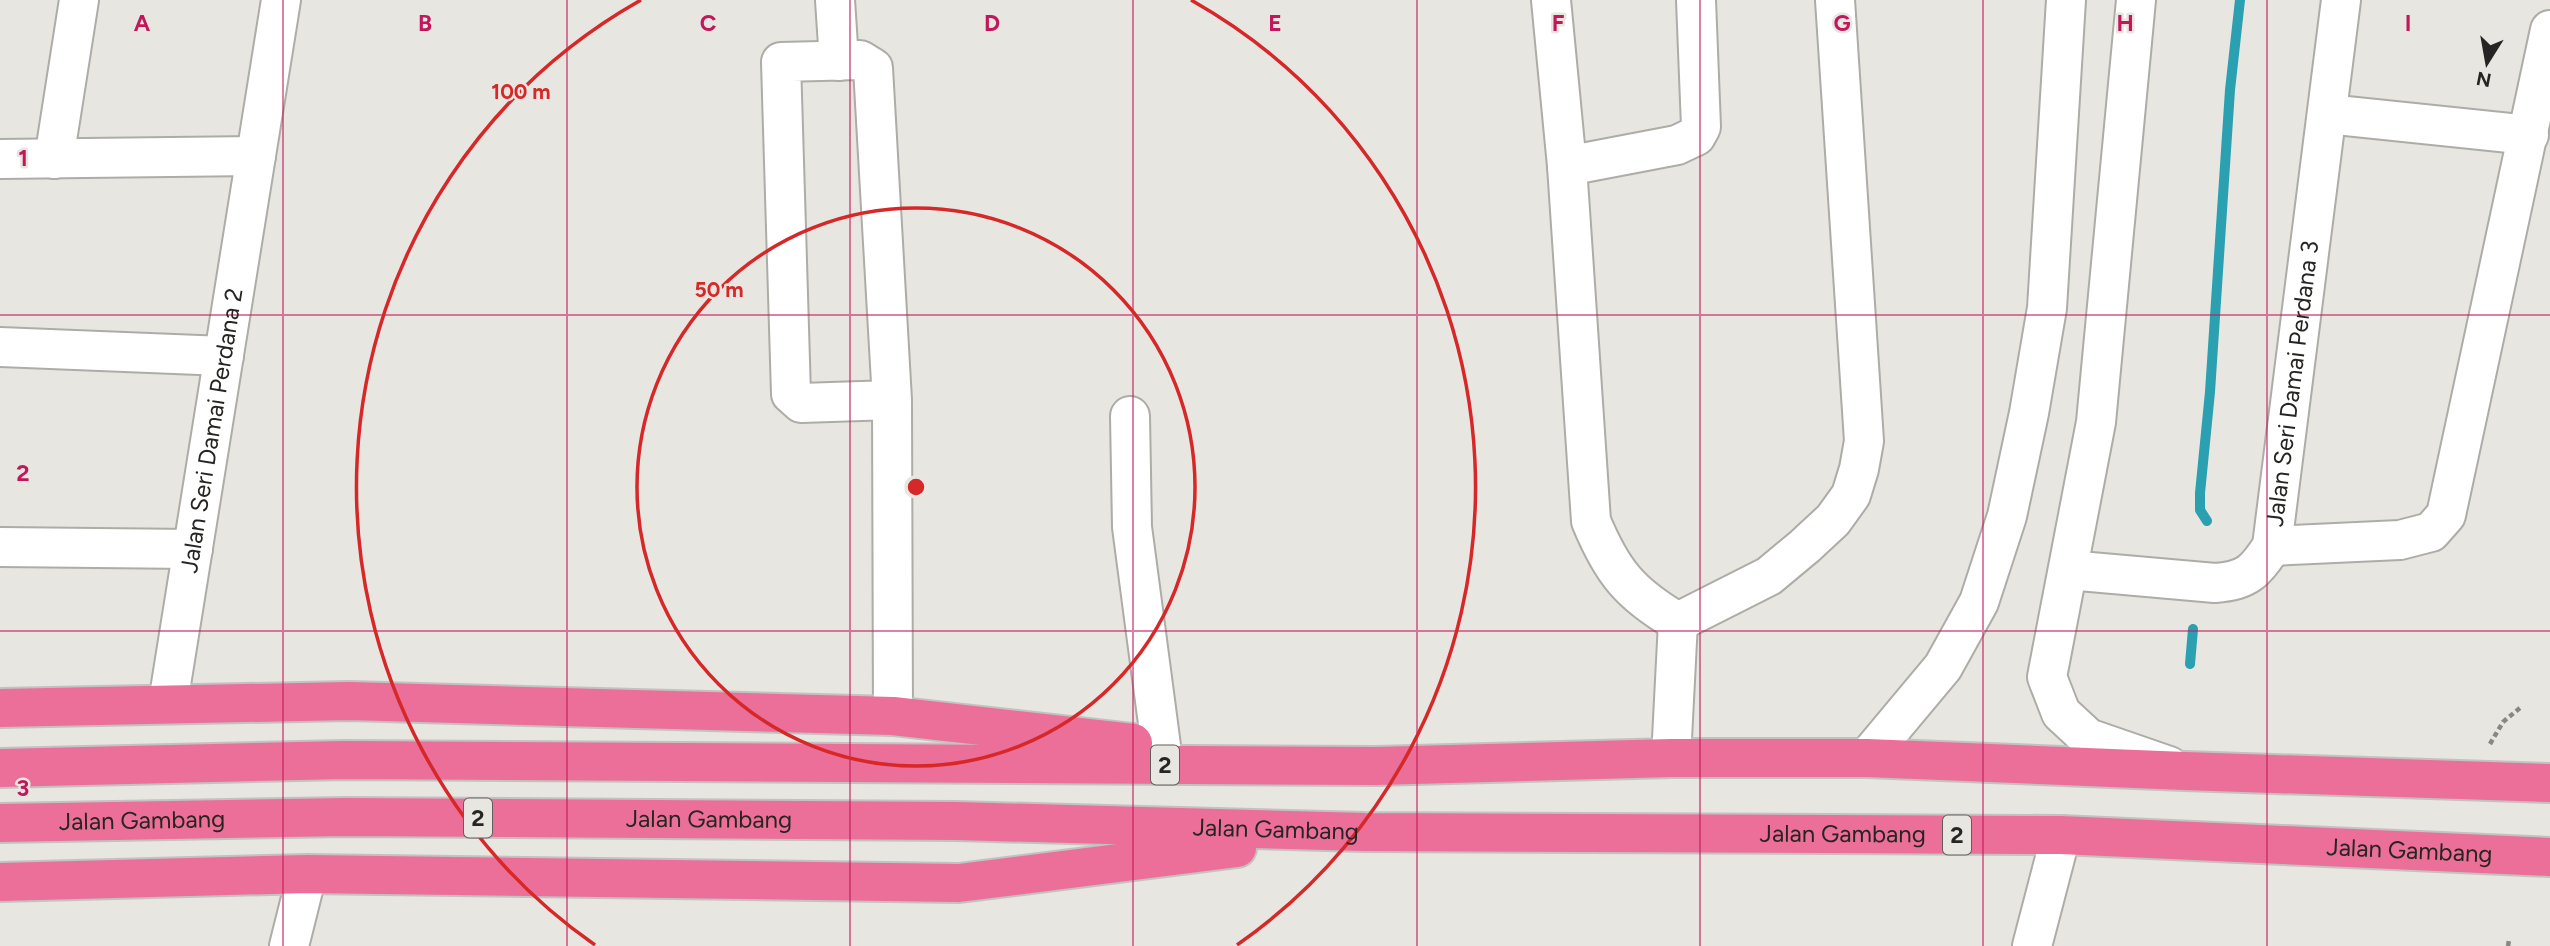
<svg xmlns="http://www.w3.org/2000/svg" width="2550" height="946" viewBox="0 0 2550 946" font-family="Figtree,sans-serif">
<rect width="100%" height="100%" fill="#e8e6e1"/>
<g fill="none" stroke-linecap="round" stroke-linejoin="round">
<g stroke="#2aa0b1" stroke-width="10">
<path d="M2207,521l-7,-11v-17l10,-101 20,-302 10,-90"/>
<path d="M2190,664l3,-35"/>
</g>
<defs>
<g id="minor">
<path d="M835,0l4,61"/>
<path d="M1551,0l16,166 24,355c21,51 39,73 87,101l91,-46 36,-30 28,-26 18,-25 8,-26 5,-28 -29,-441"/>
<path d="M2136,0l-40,422 -49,255 14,36 27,25 81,28"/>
<path d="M2327,114l202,21"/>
<path d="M0,159l256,-3"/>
<path d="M54,159l25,-159"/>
<path d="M1567,166l110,-21 19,-9 5,-9 -5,-127"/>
<path d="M0,347l224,9"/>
<path d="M892,400l-91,3 -10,-9 -10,-332 79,-2 13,8 19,332 1,316"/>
<path d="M1130,416l2,111 29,219"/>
<path d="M2272,546l128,-6 31,-8 15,-17 104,-485"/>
<path d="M0,547l193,2"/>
<path id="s1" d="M2068,570l147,13c32,-2 41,-12 57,-37l69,-546"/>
<path id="s2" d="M168,703l113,-703"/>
<path d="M1671,758l7,-136"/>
<path d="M1867,758l76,-91 36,-65 28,-86 22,-103 18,-105 19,-308"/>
<path d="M289,946l18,-72"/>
<path d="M2032,946l29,-111"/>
</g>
<g id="highway">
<path d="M0,708l349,-7 544,15 240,27"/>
<path d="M0,768l344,-8 1032,6 295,-8h196l318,13 365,12"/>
<path id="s3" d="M0,823l346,-6 611,4 407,11 697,3 489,22"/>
<path d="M0,882l307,-8 652,9 278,-35"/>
</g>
</defs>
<use href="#minor" stroke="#aeaca7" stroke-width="42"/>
<use href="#highway" stroke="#c2c2c1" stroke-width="42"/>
<g stroke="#888783" stroke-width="4.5" stroke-dasharray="5 3.5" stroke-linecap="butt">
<path d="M2490,744l13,-22 18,-15"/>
<path d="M2508,946l1,-6"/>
</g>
<use href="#minor" stroke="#fff" stroke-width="38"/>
<use href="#highway" stroke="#eb6f98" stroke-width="38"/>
</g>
<path fill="none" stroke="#c2185b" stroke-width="2" stroke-opacity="0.55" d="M283,0v946M567,0v946M850,0v946M1133,0v946M1417,0v946M1700,0v946M1983,0v946M2267,0v946M0,315h2550M0,631h2550"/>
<g fill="none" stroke="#d62828" stroke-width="3.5">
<circle cx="916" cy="487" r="279"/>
<path d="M595 945A559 559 0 0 1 641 0M1191 0A559 559 0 0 1 1237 945"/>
</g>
<g text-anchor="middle" stroke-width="5" stroke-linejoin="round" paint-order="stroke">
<g fill="#e8e6e1" stroke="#605f5c" stroke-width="2">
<rect x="1151" y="745.5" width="28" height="39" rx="5"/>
<rect x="464" y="798.5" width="28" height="39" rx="5"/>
<rect x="1943" y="815.5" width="28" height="39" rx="5"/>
</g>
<g font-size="23" font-weight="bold" fill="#262523">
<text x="1165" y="773">2</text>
<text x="478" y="826">2</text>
<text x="1957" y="843">2</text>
</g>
<g font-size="24" fill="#262523" stroke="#e8e6e1">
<text dy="8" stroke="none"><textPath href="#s1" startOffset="383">Jalan Seri Damai Perdana 3</textPath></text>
<text dy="8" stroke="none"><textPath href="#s2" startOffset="276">Jalan Seri Damai Perdana 2</textPath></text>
<text dy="8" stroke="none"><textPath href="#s3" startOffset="709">Jalan Gambang</textPath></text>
<text dy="8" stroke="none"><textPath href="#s3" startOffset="142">Jalan Gambang</textPath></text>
<text dy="8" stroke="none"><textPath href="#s3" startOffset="1276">Jalan Gambang</textPath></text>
<text dy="8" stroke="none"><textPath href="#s3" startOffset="1843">Jalan Gambang</textPath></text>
<text dy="8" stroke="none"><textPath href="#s3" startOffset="2410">Jalan Gambang</textPath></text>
</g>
</g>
<g font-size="23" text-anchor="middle" font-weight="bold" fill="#c2185b" stroke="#e8e6e1" stroke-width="5" stroke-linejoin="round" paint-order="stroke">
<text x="142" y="31">A</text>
<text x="425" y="31">B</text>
<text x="708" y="31">C</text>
<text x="992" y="31">D</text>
<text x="1275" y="31">E</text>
<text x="1558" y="31">F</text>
<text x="1842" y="31">G</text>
<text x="2125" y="31">H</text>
<text x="2408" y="31">I</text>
<text x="23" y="166">1</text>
<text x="23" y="481">2</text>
<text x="23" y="796">3</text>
</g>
<circle cx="916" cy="487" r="10" fill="#d62828" stroke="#e8e6e1" stroke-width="3.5"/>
<g font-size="21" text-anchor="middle" font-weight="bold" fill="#d62828" stroke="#e8e6e1" stroke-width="5" stroke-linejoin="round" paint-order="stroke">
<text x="521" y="99">100 m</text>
<text x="719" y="297">50 m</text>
</g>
<g transform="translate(2487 63) rotate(191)" stroke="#e8e6e1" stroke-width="5" paint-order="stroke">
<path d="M0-5L12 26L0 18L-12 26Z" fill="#262523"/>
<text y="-10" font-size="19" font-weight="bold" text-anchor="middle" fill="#262523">N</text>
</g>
</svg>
